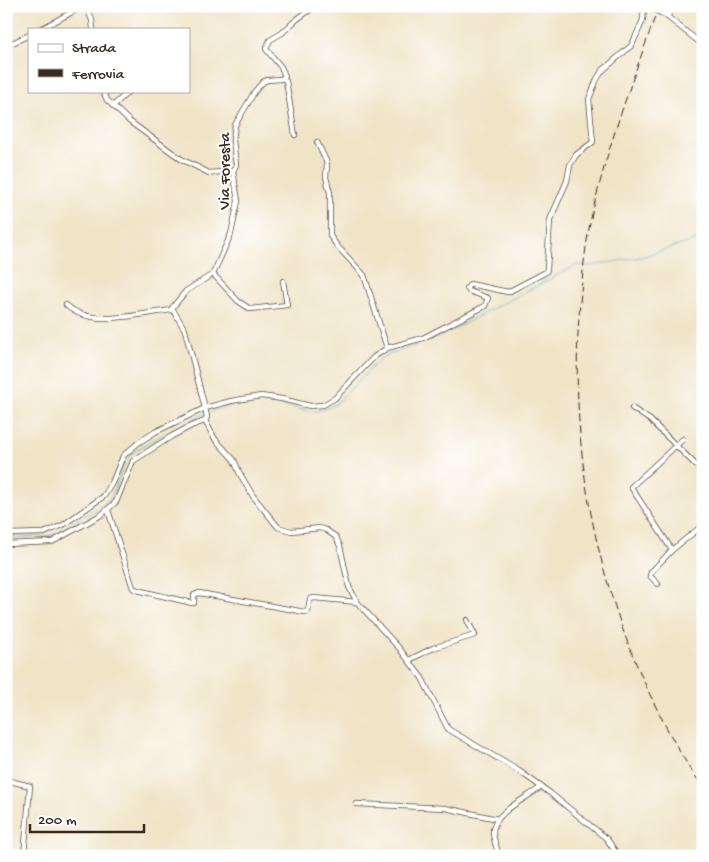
<svg xmlns="http://www.w3.org/2000/svg" width="709" height="862" viewBox="0 0 709 862" font-family="'Gochi Hand',sans-serif">
<rect width="100%" height="100%" fill="#fff"/>
<filter id="ink" filterUnits="userSpaceOnUse"><feTurbulence type="fractalNoise" baseFrequency=".02" numOctaves="2"/><feDisplacementMap in="SourceGraphic" scale="10" xChannelSelector="R" yChannelSelector="G"/><feConvolveMatrix kernelMatrix="1 2 1 2 8 2 1 2 1" color-interpolation-filters="sRGB"/></filter>
<filter id="wash" filterUnits="userSpaceOnUse"><feTurbulence type="fractalNoise" baseFrequency=".0096" numOctaves="4" result="noise"/><feDisplacementMap in="SourceGraphic" scale="20" xChannelSelector="R" yChannelSelector="G"/><feGaussianBlur stdDeviation="1.12" result="paint"/><feColorMatrix in="noise" values="0 0 0 0 0 0 0 0 0 0 0 0 0 0 0 0 0 1.4 0 .05"/><feComposite in="paint" operator="in"/></filter>
<g filter="url(#wash)">
<rect width="100%" height="100%" fill="#f0e4c7"/>
<g fill="none" stroke-linecap="round" stroke-linejoin="round">
<g stroke="#48a6c7" stroke-width="1">
<path d="M209,412l15,-5 36,-6 54,11 16,-5 9,-6 43,-44 54,-19 141,-73 12,1 52,-9 62,-19"/>
<path d="M6,539l47,-4 50,-30 9,-8 13,-36 9,-10 71,-38"/>
</g>
</g>
</g>
<g filter="url(#ink)">
<g fill="none" stroke-linecap="round" stroke-linejoin="round">
<defs>
<g id="minor">
<path d="M86,6l6,14 1,9"/>
<path d="M665,15l38,30"/>
<path d="M668,17l2,-11"/>
<path d="M41,29l42,-23"/>
<path d="M6,46l23,-11"/>
<path d="M283,78l3,3 9,54"/>
<path d="M103,91l4,9 22,21 52,38 28,14 24,-2"/>
<path d="M113,106l16,-15"/>
<path d="M317,142l10,21 -1,14 4,16v43l8,11 26,28 23,73"/>
<path d="M213,274l25,27 12,8 37,-4 -4,-24"/>
<path d="M66,305c26,24 75,8 106,5"/>
<path d="M632,408l18,12 53,52"/>
<path d="M205,421l10,18 19,21 6,14 13,22 25,31 13,4 29,-3 6,2 10,7 4,9 9,41 8,15 42,46 23,30 26,51 71,42 31,22 57,46 11,17"/>
<path d="M205,421l2,-4 -2,-9 -20,-78 -13,-22 14,-17 27,-17 18,-40 7,-33 -5,-30 3,-6 -3,-25 2,-15 20,-34 8,-9 4,-2 14,-1 4,-3 -4,-9 -15,-18 4,-9 12,-7 14,-13 19,-14"/>
<path d="M108,510l25,78 4,2 55,13h2v-8l5,-2 106,19 3,-1 2,-12 4,-1 43,4"/>
<path d="M6,534l38,-1 19,-8 41,-29 8,-13 11,-27 15,-13 17,-11 50,-24 26,-7 30,-5 21,3 28,7 13,-1 12,-7 39,-41 13,-9 36,-10 62,-32 3,-8 -19,-7 -2,-3 3,-4 38,8 38,-20 1,-3 3,-49 17,-39 3,-16 6,-10 17,-13 -4,-43 8,-20 5,-8 30,-26 11,-25 1,-14"/>
<path d="M6,544l46,-2 49,-27 15,-13 17,-41 39,-25 19,-10 14,-5"/>
<path d="M672,550l-41,-63 52,-48"/>
<path d="M658,584l-8,-8 1,-4 21,-22 31,-25"/>
<path d="M409,660l24,-12 42,-13 -8,-15"/>
<path d="M6,780l24,6 -6,70"/>
<path d="M356,804l89,4 53,11"/>
<path d="M498,856c0,-8 -5,-16 -5,-24 0,-20 35,-34 48,-45"/>
</g>
</defs>
<use href="#minor" stroke="#564637" stroke-width="6"/>
<use href="#minor" stroke="#fff" stroke-width="4.5"/>
<path stroke="#3b2a1e" stroke-width="1" stroke-dasharray="8 4" stroke-linecap="butt" d="M659,6c-22,62 -46,124 -62,188 -10,35 -14,73 -17,109 -12,141 15,284 79,410 13,26 27,51 44,74"/>
<defs>
<path id="minor-bridge" d="M651,8l14,7"/>
</defs>
<use href="#minor-bridge" stroke="#564637" stroke-width="6" stroke-linecap="butt"/>
<use href="#minor-bridge" stroke="#fff" stroke-width="4.5"/>
</g>
</g>
<g text-anchor="middle" stroke-width="4.5" stroke-linejoin="round" paint-order="stroke">
<g font-size="16" fill="#3b2a1e" stroke="#fff">
<text transform="translate(223 171) rotate(-90)" y="6">Via Foresta</text>
</g>
</g>
<rect width="709" height="862" fill="none" stroke="#fff" stroke-width="25"/>
<rect x="28" y="28" width="162" height="65" fill="#ffffff" stroke="#b1aaa5"/>
<rect x="38" y="44" width="25" height="8" fill="#ffffff" stroke="#b1aaa5"/>
<text x="72" y="52" font-size="15" fill="#3b2a1e">Strada</text>
<rect x="38" y="69" width="25" height="8" fill="#3b2a1e" stroke="#b1aaa5"/>
<text x="72" y="78" font-size="15" fill="#3b2a1e">Ferrovia</text>
<path d="M30 824v8h114v-8" fill="none" stroke="#3b2a1e" stroke-width="2.5"/>
<text x="38" y="824" font-size="15" fill="#3b2a1e" stroke="#ffffff" stroke-width="4" paint-order="stroke">200 m</text>
</svg>
